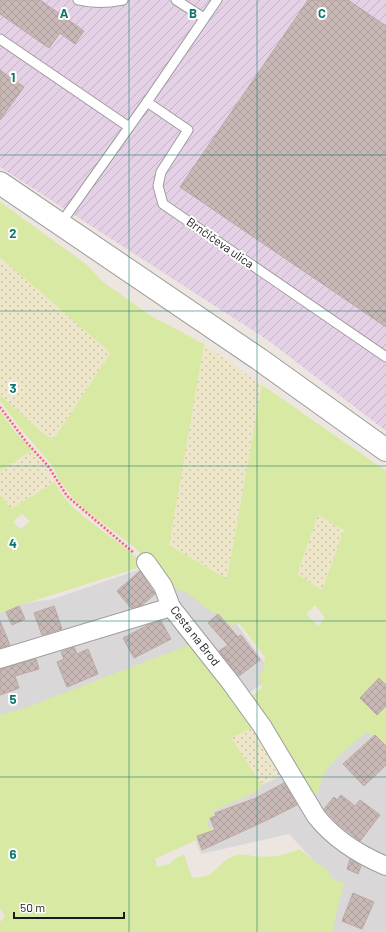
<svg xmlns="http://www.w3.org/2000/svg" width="386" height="932" viewBox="0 0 386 932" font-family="Barlow,sans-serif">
<defs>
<pattern id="industrial-furrows" width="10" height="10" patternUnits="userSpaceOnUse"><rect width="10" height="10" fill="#e5d1e6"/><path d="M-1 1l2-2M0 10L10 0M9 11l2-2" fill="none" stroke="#c4b3c5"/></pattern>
<pattern id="farmland-dots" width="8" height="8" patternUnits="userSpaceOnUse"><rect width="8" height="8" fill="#ede6c9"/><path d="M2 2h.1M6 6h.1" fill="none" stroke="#cbc5ac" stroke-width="1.8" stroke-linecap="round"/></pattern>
<pattern id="building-cross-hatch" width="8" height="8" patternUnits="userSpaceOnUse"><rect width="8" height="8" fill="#c8b9b6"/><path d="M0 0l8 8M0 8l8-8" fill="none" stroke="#ab9e9c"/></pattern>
</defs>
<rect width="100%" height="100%" fill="#ede5df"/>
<g fill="#d9d7d8">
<path d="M156,564l77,55 41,57 -30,20 -244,25v-108l20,-9 33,-5z"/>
<path d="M386,663v269h-72l22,-47 -47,-51 -88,20 -8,-20 17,-26 67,-30 94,-54z"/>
</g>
<path fill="url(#industrial-furrows)" d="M0,0h386v431l-117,-90 -269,-174z"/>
<g fill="url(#farmland-dots)">
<path d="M0,257l104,90 6,7 -56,85 -9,-4 -45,-40z"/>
<path d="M204,344l58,41 -35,194 -59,-35z"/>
<path d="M32,450l7,9 16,23 -44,27 -11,-15v-23z"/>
<path d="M318,515l26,15 -22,60 -25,-16z"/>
<path d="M257,725l29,46 -24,14 -31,-47z"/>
</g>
<g fill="#d7e9a3" fill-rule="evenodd">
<path d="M0,202l86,62 17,18 48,34 53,28 -35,201 58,34 35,-194 124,86v279l-8,-10 -11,-8c-18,16 -47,34 -48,60l-11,2 -60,-95 14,-11 -3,-13 4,-5 2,-13 -26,-34 -7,3 -14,-12 -5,-1 -26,-20 -20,-8 -16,-22 -17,-16 -46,-35 -16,-15 -12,-16 -9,-17 -31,-36 -20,-27v-6l45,40 9,4 56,-85 -6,-7 -104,-90zM318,515l26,15 -22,60 -25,-16zM315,605l10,13 -7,8 -12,-12z"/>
<path d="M0,411l15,21 17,18 -32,21z"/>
<path d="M55,482c17,37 63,53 89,84l-124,39 -20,8v-119l11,15zM22,513l8,9 -10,7 -7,-7z"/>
<path d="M194,643l63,82 -26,13 31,47 -3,6 -46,20 1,3 -5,5 -2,7 9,5 -61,28 2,8 13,-3 4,-5 10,-5 8,24c4,-1 11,-1 15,-2 6,-2 16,-16 25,-19 7,-4 14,-2 21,-1 17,2 32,0 46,-7l29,22c3,9 8,10 16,11l-12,50h-332v-10l5,-6 -5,-8v-193l25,-7z"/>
</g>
<g fill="url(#building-cross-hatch)" stroke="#bea7a2">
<path d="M0,0h40l44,31 -9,13 -15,-11 -11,15 -49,-34z"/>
<path d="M308,0h40l38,26v301l-206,-140z"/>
<path d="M0,70l24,17 -24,33z"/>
<path d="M140,571l15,23 -13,11 -11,3 -14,-17z"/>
<path d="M19,606l6,13 -13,6 -6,-13z"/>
<path d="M54,606l8,23 -20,6 -8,-22z"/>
<path d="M218,614l20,23 3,-2 19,25 -21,16 -20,-25 9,-6 -20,-22z"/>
<path d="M0,621l10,24 -10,3z"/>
<path d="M161,621l10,18 -37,19 -11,-20 25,-13z"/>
<path d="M74,647l3,7 11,-5 10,25 -31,13 -10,-25 7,-3 -3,-7z"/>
<path d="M36,659l3,10 -24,7 4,12 -19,7v-26z"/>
<path d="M379,678l7,7v21l-9,9 -17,-17z"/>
<path d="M375,735l11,11v19l-22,21 -21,-22z"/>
<path d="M284,783l13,22 -30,15 -65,30 -5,-14 18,-6 -5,-12 6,-2 -1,-3 41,-15z"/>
<path d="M341,795l14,11 5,-6 20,15 -20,26 -22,-17 -14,-15 10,-12 3,3z"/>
<path d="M350,859l11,7 -3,8 -11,-5z"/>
<path d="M353,893l21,9 -12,27 -20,-8z"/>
</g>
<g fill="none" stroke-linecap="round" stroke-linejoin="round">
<defs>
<g id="service">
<path d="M78,0c16,4 30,3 45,0"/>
<path d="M176,0l28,18"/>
<path d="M0,39l129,88"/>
<path d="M147,102l41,28 -27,42 -3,14 5,18 223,153"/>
<path d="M61,223l86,-121 70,-102"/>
</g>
<g id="minor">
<path d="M146,562l17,24 8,21 60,76 31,43 54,90c18,23 44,39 70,50"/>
<path d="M0,659l171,-52"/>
</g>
<path id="tertiary" d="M0,183l259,176 127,91"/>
</defs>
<use href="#service" stroke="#9e9e9e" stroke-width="11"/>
<use href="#minor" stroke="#9e9e9e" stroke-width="20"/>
<use href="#tertiary" stroke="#9e9e9e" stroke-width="24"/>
<path stroke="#fc6078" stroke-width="2.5" stroke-dasharray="2 2" stroke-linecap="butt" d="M0,407l27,36 21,23 19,30 67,57"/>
<use href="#service" stroke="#fff" stroke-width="9"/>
<use href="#minor" stroke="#fff" stroke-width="18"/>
<use href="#tertiary" stroke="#fff" stroke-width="22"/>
</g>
<path fill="none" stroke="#0f766e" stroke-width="1" stroke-opacity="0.55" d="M129,0v932M257,0v932M0,155h386M0,311h386M0,466h386M0,621h386M0,777h386"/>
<g text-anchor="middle" stroke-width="4" stroke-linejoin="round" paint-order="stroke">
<g font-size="12" fill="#1a1a1a" stroke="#fff">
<text transform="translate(220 243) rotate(35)" y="4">Brnčičeva ulica</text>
<text transform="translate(195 636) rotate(52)" y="4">Cesta na Brod</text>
</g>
</g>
<g font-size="13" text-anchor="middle" font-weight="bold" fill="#0f766e" stroke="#fff" stroke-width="4" stroke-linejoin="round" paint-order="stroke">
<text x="64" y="18">A</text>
<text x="193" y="18">B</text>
<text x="322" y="18">C</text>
<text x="13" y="82">1</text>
<text x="13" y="238">2</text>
<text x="13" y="393">3</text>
<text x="13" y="548">4</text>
<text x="13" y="704">5</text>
<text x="13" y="859">6</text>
</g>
<path d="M14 912v6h110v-6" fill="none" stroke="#1a1a1a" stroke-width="2"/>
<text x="20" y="912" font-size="12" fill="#1a1a1a" stroke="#ffffff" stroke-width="3" paint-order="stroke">50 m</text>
</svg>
